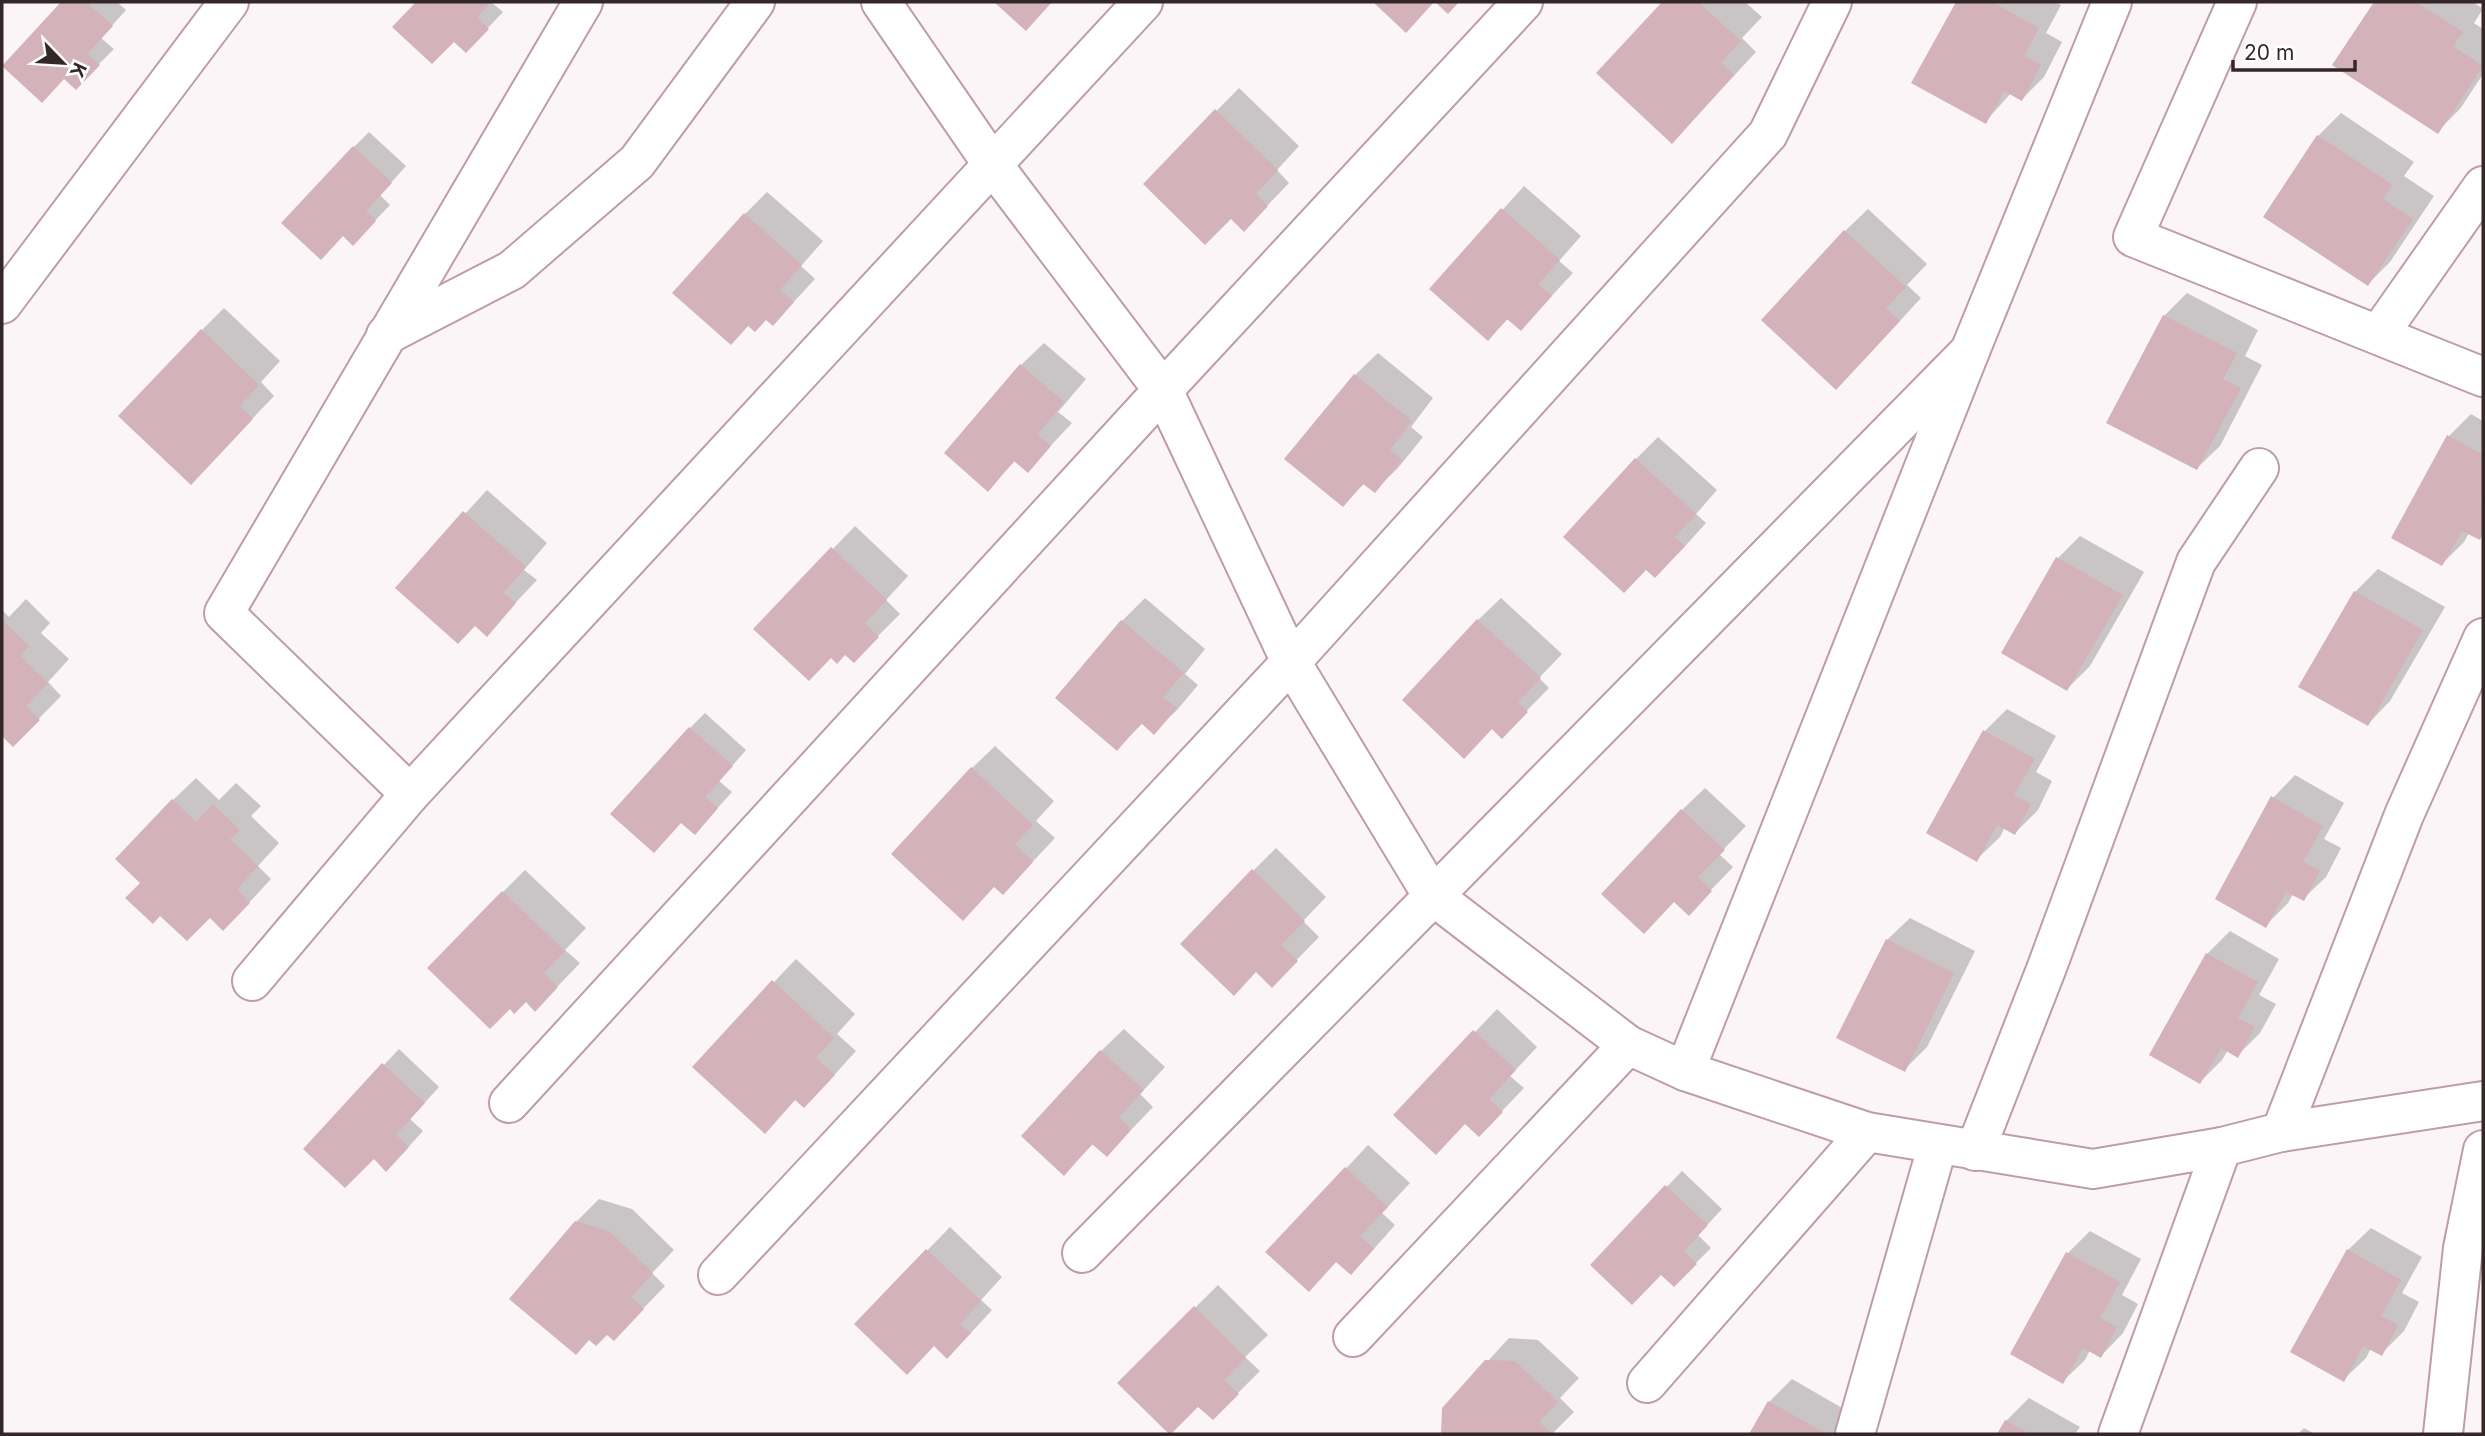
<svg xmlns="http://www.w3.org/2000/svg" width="2485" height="1436" viewBox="0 0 2485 1436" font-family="Inter,sans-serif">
<rect width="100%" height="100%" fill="#fcf5f7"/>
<g fill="#0003">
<path d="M64,2h53l9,8 -25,28 13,11 -38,38 -11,-10 -61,-11z"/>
<path d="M419,2h72l12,10 -37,39 -12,-12 -59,-12z"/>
<path d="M1664,2h81l17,15 -20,21 14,14 -62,67 -96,-46z"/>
<path d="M1958,2h96l7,3 -15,28 16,9 -18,35 -22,22 -11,-6 -26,29 -72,-40z"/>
<path d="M2376,2h97l10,7 -9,14 9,6v45l-23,35 -22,22 -103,-67z"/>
<path d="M1239,88l60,58 -22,24 12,13 -23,24 -121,-23z"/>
<path d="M2341,113l73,49 -10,14 30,20 -44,66 -22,22 -103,-67 53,-81z"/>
<path d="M369,132l37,34 -26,29 10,10 -22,23 -24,6 10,-87z"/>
<path d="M1524,186l57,50 -22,25 14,12 -52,56 -12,-11 -21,21 -57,-50z"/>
<path d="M767,192l56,49 -22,25 14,13 -42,45 -7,-6 -17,7 -18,18 14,-129z"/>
<path d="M1868,209l59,55 -20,21 14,13 -62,67 -14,-134z"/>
<path d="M2187,293l71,37 -13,26 17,9 -42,81 -23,22 -33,-152z"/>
<path d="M224,308l56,53 -19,21 13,14 -61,64 -11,-130z"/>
<path d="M1044,343l42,36 -28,33 14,11 -44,47 -12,-10 -28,29 33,-124z"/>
<path d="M1378,353l55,45 -22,29 12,10 -25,31 -23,22 -10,-7 -22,21 -56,-45 68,-84z"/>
<path d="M2471,414l12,7v113l-4,4 -10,-5 -5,9 -22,22 7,-128z"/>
<path d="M1658,437l59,53 -21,24 10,9 -28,31 -42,-95z"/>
<path d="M487,490l60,53 -23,27 13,10 -51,54 -11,-10 -78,-36z"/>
<path d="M855,526l53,50 -22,24 14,14 -46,46 -8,-7 -14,3 -76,-27z"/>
<path d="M2080,536l64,36 -54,94 -23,23 -9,-131z"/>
<path d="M2378,569l67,38 -55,94 -22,23 -67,-38 54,-94z"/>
<path d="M1145,598l60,51 -20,25 13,11 -21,25 -23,22 -11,-9 -26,26 -60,-51 65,-77z"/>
<path d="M1501,598l61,56 -23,24 10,10 -47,48 -24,-116z"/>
<path d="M26,599l24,24 -9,10 28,26 -21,23 13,14 -48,49 -11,-11v-124l7,7z"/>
<path d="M2007,709l49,27 -20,36 16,9 -14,29 -23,23 -10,-6 -5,10 -23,22 8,-128z"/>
<path d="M705,713l41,37 -27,31 13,11 -37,41 -5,-105z"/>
<path d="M995,746l59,55 -18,20 19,17 -30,32 -53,-102z"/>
<path d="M2295,775l49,28 -20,36 17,9 -15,29 -23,22 -10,-5 -5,9 -23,23 8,-128z"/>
<path d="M196,778l23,22 17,-17 25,23 -10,10 28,27 -21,23 13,13 -25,27 -36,9 -68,-33 31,-82z"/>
<path d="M1705,788l41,38 -27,28 14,13 -44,46 -7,-103z"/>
<path d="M1276,848l50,49 -23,24 16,16 -47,48 -19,-114z"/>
<path d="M525,870l61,58 -21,22 15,13 -23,24 -31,13 -23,-108z"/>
<path d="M1910,918l65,33 -48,96 -23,23 -17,-130z"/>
<path d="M2230,931l49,28 -20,36 17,9 -16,29 -22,22 -10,-5 -6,10 -22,22 7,-128z"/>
<path d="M796,959l59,55 -18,20 19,17 -29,32 -31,16 -32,33 10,-150z"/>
<path d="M1497,1009l40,38 -27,29 14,12 -23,24 -35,10 -70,-7z"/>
<path d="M1124,1029l41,38 -25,27 13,13 -46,48 -13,-12 -30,31 37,-123z"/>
<path d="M399,1049l40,38 -29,32 13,12 -22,24 -27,2 -69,-8z"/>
<path d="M1368,1145l42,38 -28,30 13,12 -22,25 -36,11 -28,29 -41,-38z"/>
<path d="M1682,1171l40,38 -24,26 13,13 -37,37 -13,-12 -69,-8z"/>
<path d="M599,1199l33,10 42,41 -22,23 13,13 -29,30 -29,16 -31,-110z"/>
<path d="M950,1227l52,50 -21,23 11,10 -22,24 -114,-10z"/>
<path d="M2371,1228l51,29 -20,36 17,9 -15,29 -23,23 -10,-6 -5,10 -23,22 5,-130z"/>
<path d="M2090,1231l51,28 -19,36 16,9 -15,29 -22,23 -11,-6 -5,10 -23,22 6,-129z"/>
<path d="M1218,1285l50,50 -23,22 15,14 -25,25 -37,8 -79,-21z"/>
<path d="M1509,1338l29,2 41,38 -19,20 14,14 -22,22h-110l2,-25z"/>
<path d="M1792,1379l64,37 -11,18h-94l18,-32z"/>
<path d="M2029,1398l51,29 -5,7h-76l7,-13z"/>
<path d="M2304,1428l11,6h-17z"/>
</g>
<g fill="#d3b2ba">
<path d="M61,2h25l27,24 -26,28 13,11 -24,25 -12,-11 -22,24 -40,-37z"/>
<path d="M416,2h75l-14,15 12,12 -23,24 -12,-11 -22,22 -40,-37z"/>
<path d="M994,2h58l-26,29z"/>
<path d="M1373,2h61l-28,31z"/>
<path d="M1435,2h24l-11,12z"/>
<path d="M1662,2h36l43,39 -20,21 13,13 -62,69 -76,-71z"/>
<path d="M1956,2h36l47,26 -15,28 17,9 -19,36 -18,-10 -18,33 -75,-41z"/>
<path d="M2374,2h42l47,30 -10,14 30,20 -45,68 -106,-69z"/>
<path d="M1215,109l63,61 -22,24 12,12 -24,26 -13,-13 -26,26 -62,-61z"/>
<path d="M2317,135l76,50 -10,14 30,20 -45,67 -105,-69z"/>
<path d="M353,146l39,37 -26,28 10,10 -23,25 -10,-10 -22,24 -40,-37z"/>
<path d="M1501,208l59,52 -22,24 14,12 -31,35 -14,-12 -19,22 -59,-52z"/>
<path d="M744,213l58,52 -22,25 14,12 -21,24 -7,-6 -11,12 -7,-6 -17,19 -59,-52z"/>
<path d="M1844,230l62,57 -20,21 14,13 -64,69 -75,-70z"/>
<path d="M2163,315l74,38 -14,26 18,9 -44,82 -91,-47z"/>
<path d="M201,329l58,56 -19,21 13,13 -62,66 -73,-69z"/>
<path d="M1020,364l44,38 -27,33 14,11 -23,27 -14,-12 -26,31 -44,-39z"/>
<path d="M1354,374l58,47 -22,29 12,10 -27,33 -12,-9 -20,23 -59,-48z"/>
<path d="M2447,435l36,20v38l-4,7 4,2v31l-3,7 -18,-9 -20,35 -51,-28z"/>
<path d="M1635,458l61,56 -21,23 10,9 -30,32 -9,-8 -22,23 -61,-56z"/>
<path d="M463,511l63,56 -23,26 13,10 -29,34 -12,-11 -17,18 -63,-56z"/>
<path d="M831,547l56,53 -22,23 14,14 -25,26 -9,-8 -8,9 -6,-6 -22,23 -56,-52z"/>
<path d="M2056,557l67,38 -56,96 -66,-38z"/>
<path d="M2354,591l69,39 -55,96 -70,-39z"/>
<path d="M1477,619l64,59 -23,24 10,10 -26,27 -10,-10 -28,30 -62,-59z"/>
<path d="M2,620l27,26 -9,10 28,27 -22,23 14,14 -27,27 -11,-11z"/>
<path d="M1121,620l63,53 -21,24 14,11 -23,27 -13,-12 -24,28 -62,-53z"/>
<path d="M689,727l44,39 -28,31 13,11 -23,27 -14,-12 -27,30 -44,-39z"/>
<path d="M1983,730l52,29 -21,36 17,9 -16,31 -18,-10 -20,37 -51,-29z"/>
<path d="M971,767l62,58 -18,19 18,18 -30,33 -9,-8 -31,34 -72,-67z"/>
<path d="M2271,796l52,30 -20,36 17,9 -16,30 -18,-9 -20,36 -51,-29z"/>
<path d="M172,799l24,23 17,-18 27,26 -10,9 28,27 -21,23 13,14 -27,28 -13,-13 -23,23 -27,-25 -7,8 -28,-26 15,-15 -25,-24z"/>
<path d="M1681,809l44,41 -27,27 14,14 -23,25 -15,-14 -30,32 -43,-40z"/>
<path d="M1252,869l53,52 -24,24 17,16 -26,27 -16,-16 -22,24 -54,-52z"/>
<path d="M502,891l63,60 -21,22 14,14 -23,25 -9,-10 -12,12 -4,-5 -20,20 -63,-61z"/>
<path d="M1886,939l68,34 -49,99 -69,-34z"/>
<path d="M2206,953l52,29 -20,36 17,9 -17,31 -17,-10 -21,36 -51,-29z"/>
<path d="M772,980l62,58 -18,20 19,17 -31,33 -9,-8 -30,34 -73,-67z"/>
<path d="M1473,1030l43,40 -27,29 14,13 -24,25 -14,-13 -29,31 -43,-40z"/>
<path d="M1100,1050l44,40 -25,27 12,13 -24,27 -15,-13 -28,32 -43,-40z"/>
<path d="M382,1063l43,40 -29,32 13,12 -23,25 -12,-13 -29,29 -42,-39z"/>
<path d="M1345,1167l43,40 -28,29 14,13 -23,26 -15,-13 -27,30 -44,-40z"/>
<path d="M1665,1185l43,40 -24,26 13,13 -23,23 -13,-12 -29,30 -42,-40z"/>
<path d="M575,1221l34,10 44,42 -22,24 13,12 -30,32 -7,-6 -11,11 -7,-6 -13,15 -67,-56z"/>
<path d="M926,1249l55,52 -21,23 11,9 -24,26 -13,-13 -27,29 -53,-51z"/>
<path d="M2347,1249l54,31 -20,36 17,9 -16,31 -19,-10 -19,36 -54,-30z"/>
<path d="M2066,1252l54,30 -20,36 17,9 -16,31 -18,-10 -20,36 -53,-30z"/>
<path d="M1194,1306l52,52 -22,22 15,14 -26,26 -15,-13 -27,27h-2l-52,-51z"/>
<path d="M1485,1360l30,1 43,41 -19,20 13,12h-111l1,-26z"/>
<path d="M1768,1401l59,33h-78z"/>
<path d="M2005,1420l25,14h-33z"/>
</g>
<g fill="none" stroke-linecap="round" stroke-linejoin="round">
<defs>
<g id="minor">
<path d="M881,2l112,163 170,225 128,272 141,233 196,150 57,26 182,61 226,37 129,-22 59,-15 202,-31"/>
<path d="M2237,2l-104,235 350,140"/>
<path d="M2,304l227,-302"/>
<path d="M2379,334l104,-148"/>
<path d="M386,335l126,-65 125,-108 118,-160"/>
<path d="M410,794l-186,-181 359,-611"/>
<path d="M252,981l158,-187 733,-792"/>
<path d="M1685,1071l285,-720 142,-349"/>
<path d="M509,1103l654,-713 360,-388"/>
<path d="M2281,1132l123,-317 79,-177"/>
<path d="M1975,1151l72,-184 149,-405 63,-94"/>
<path d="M1082,1253l888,-902"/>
<path d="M718,1275l573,-613 477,-528 64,-132"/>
<path d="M1353,1337l275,-292"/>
<path d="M1647,1383l220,-251"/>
<path d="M1855,1434l83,-290"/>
<path d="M2118,1434l104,-287"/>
<path d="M2443,1434l20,-186 20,-98"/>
</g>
</defs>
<use href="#minor" stroke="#be9da5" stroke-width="42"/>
<use href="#minor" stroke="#fff" stroke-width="38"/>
</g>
<rect width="2485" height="1436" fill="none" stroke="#34272a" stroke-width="7"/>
<g transform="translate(63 63) rotate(115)" stroke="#ffffff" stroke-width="5" paint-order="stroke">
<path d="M0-5L12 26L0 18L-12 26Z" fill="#34272a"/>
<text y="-10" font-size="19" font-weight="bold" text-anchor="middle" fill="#34272a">K</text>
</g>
<path d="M2233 60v10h122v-10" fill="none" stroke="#34272a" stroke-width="3.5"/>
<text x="2244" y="60" font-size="21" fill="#34272a" stroke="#ffffff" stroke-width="5" paint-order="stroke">20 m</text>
</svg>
